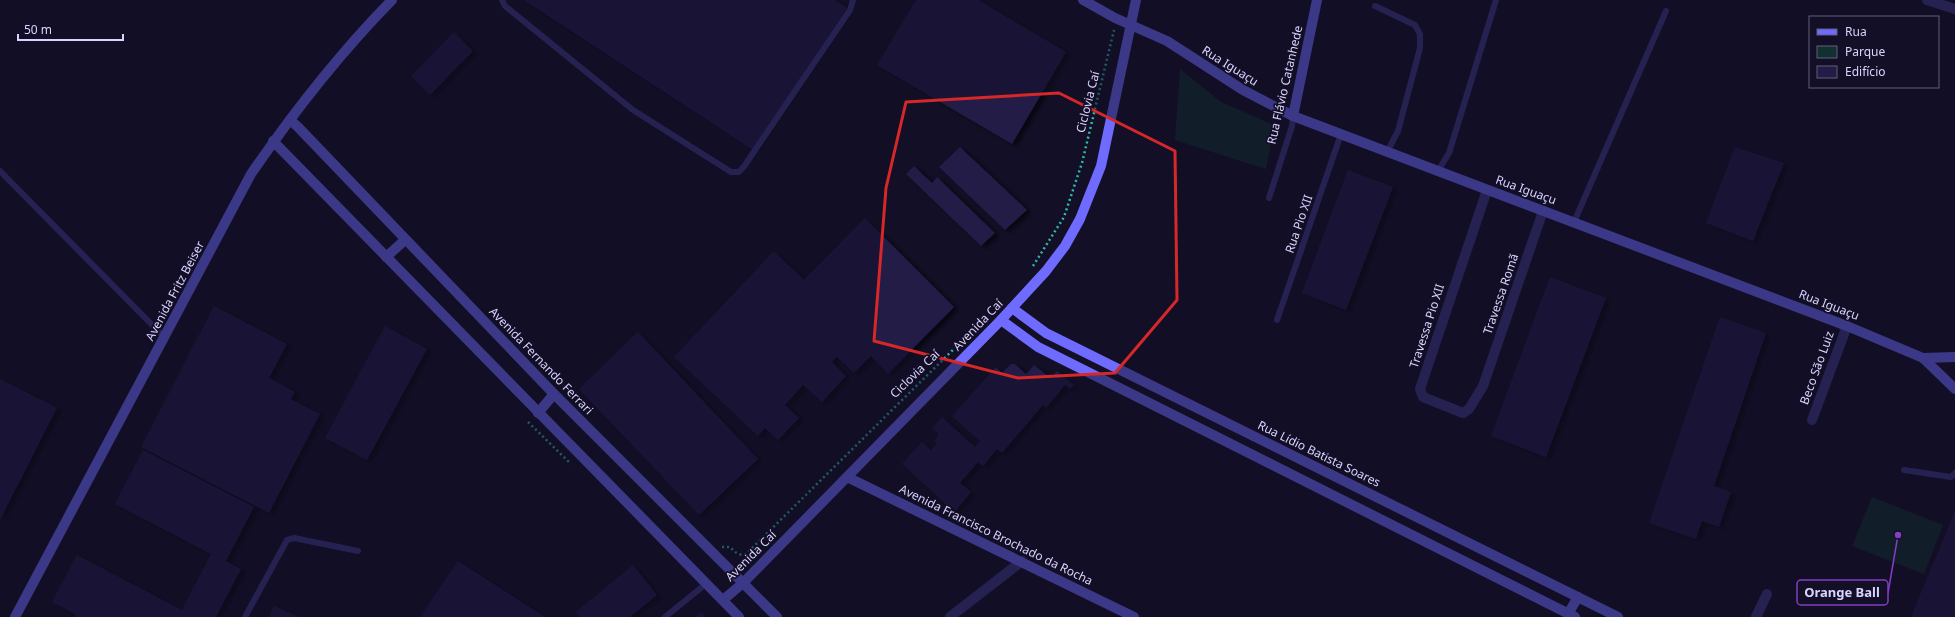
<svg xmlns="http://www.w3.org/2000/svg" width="1955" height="617" viewBox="0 0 1955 617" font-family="'Noto Sans',sans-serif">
<defs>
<filter id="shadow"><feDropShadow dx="4.5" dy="2.5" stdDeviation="2" flood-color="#0009"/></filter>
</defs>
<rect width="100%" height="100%" fill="#130f26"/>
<g fill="#12302f">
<path d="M1180,69l41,33 53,23 -8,44 -91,-29z"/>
<path d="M1872,497l71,28 -19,49 -72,-28z"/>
</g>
<g fill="#241b47" filter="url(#shadow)">
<path d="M524,0h310l13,8 -94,142z"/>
<path d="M916,0h62l88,52 -54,92 -135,-79z"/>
<path d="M454,32l19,19 -43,44 -19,-19z"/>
<path d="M960,147l67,63 -22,20 -66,-63z"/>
<path d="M1735,147l49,16 -31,78 -47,-18z"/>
<path d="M914,166l18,17 5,-6 58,56 -14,13 -75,-72z"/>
<path d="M1348,170l45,17 -47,123 -44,-17z"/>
<path d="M865,218l89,89 -66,67 -17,-18 -17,17 -17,-16 -5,5 14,14 -24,26 -19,-17 -18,20 14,13 -21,22 -13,-12 -7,8 -84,-79 100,-106 30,29z"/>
<path d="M1550,277l56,21 -60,159 -55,-21z"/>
<path d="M214,306l73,38 -18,34 26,14 -4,7 29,15 -51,99 -128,-66z"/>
<path d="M1720,317l46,16 -52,153 17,6 -12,35 -17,-6 -6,18 -47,-16z"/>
<path d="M385,326l42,23 -60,111 -42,-22z"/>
<path d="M638,332l120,127 -59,56 -120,-126z"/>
<path d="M1011,364h4l11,10 8,-9 17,13 6,-7 17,14 -4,4 -5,-4 -19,23 -3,-3 -41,48 -5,-4 -14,17 -5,-4 -18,21 11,9 -15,18 -9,-5 -45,-41 20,-22 9,8 6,-7 -3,-2 5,-7 -7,-6 10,-11 33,30 5,-6 -28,-25 44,-49 6,6z"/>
<path d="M0,379l57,29 -57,112z"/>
<path d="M143,450l111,57 -28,54 15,8 -25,48h-142l1,-3 -23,-12 25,-47 105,55 29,-56 -96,-50z"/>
<path d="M1955,511v106h-44z"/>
<path d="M458,561l87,56h-125z"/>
<path d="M633,565l24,30 -27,22h-50l-4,-5z"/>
<path d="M274,606l25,11h-30z"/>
<path d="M701,612l5,5h-11z"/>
</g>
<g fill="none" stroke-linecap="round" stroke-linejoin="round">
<g stroke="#2fb8b0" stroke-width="2.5" stroke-dasharray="2 3" stroke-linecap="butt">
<path d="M1033,266l31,-49 18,-54 32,-133"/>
<path d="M528,422l43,42"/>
<path d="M722,547h8c5,5 8,9 16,7l221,-218"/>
</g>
<g stroke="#3d3a85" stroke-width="6">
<path d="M502,0l3,6 128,104 98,62h8l6,-7 105,-155 3,-10"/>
<path d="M1375,6l40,19 5,9v14l-22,83 -11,21"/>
<path d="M0,171l165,167"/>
<path d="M1438,171l11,-18 47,-153"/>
<path d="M1269,198l23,-72 1,-10"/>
<path d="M1574,222l92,-211"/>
<path d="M1277,320l64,-186"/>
<path d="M1904,470l47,7 4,-4"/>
<path d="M245,617l42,-77 7,-2 64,13"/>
<path d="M665,617l42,-34"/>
</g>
<g stroke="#3d3a85" stroke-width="10">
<path d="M1927,0l28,9"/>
<path d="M1487,190l-67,199 3,8 40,16 6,-4 14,-23 60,-175"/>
<path d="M1812,420l35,-94"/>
<path d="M950,617l72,-56"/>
<path d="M1756,617l11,-23"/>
</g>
<g stroke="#6f6bff" stroke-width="10">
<path d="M1083,0l32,18 52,23 76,49 50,26 554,210 76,32 32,31"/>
<path d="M1293,116l24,-116"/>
<path d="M290,120l8,7 256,267 223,223"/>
<path d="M273,141l466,476"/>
<path d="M386,257l19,-17"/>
<path d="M1012,308l34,25 572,284"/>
<path d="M1001,320l37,27 537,270"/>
<path d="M1923,358l32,-1"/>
<path d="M538,413l16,-19"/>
<path d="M847,477l287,140"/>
<path d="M723,600l20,-17 258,-263 45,-49 19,-25 15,-27 21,-53 35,-166"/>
<path d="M1568,614l10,-17"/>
<path d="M15,617l236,-443c42,-61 89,-121 141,-174"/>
</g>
</g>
<path d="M0 0H1955V617H0ZM1059,93l116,58 2,149 -62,73 -97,5 -144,-37 12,-153 20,-86z" fill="#130f26" fill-opacity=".55" fill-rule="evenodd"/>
<path fill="none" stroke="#d62828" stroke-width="3" stroke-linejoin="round" d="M1059,93l116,58 2,149 -62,73 -97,5 -144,-37 12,-153 20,-86z"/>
<g text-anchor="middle" stroke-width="3.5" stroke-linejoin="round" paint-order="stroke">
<g font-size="12" fill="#d9d4ff" stroke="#130f26">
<text transform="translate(1230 66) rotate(32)" y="4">Rua Iguaçu</text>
<text transform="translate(1285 85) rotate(-77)" y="4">Rua Flávio Catanhede</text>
<text transform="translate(1088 102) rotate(-76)" y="4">Ciclovia Caí</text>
<text transform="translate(1526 190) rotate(20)" y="4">Rua Iguaçu</text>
<text transform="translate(1299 224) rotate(-71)" y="4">Rua Pio XII</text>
<text transform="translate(175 291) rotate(-62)" y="4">Avenida Fritz Beiser</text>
<text transform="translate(1501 294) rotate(-71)" y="4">Travessa Romã</text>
<text transform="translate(1829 305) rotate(21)" y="4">Rua Iguaçu</text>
<text transform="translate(978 325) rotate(-46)" y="4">Avenida Caí</text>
<text transform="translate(1427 326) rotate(-72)" y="4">Travessa Pio XII</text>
<text transform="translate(541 361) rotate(46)" y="4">Avenida Fernando Ferrari</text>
<text transform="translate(1817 368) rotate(-70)" y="4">Beco São Luiz</text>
<text transform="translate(915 374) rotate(-44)" y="4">Ciclovia Caí</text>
<text transform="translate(1319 454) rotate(26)" y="4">Rua Lídio Batista Soares</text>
<text transform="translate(996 535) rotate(26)" y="4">Avenida Francisco Brochado da Rocha</text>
<text transform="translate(751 556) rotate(-45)" y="4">Avenida Caí</text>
</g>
</g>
<path fill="none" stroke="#843dc5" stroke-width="1.5" d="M1898 535L1888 593"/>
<circle fill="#843dc5" stroke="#130f26" stroke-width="1.5" cx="1898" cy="535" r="4"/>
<rect fill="#130f26" stroke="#843dc5" stroke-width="1.5" x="1797" y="580" width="91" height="25" rx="4"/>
<g font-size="13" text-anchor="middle" font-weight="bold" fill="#d9d4ff">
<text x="1842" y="597">Orange Ball</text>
</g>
<rect x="1809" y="16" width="130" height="72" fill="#130f26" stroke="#625e7d"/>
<rect x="1817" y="29" width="20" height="6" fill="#6f6bff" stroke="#625e7d"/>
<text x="1845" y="36" font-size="12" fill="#d9d4ff">Rua</text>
<rect x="1817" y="46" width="20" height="12" fill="#12302f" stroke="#625e7d"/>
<text x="1845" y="56" font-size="12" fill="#d9d4ff">Parque</text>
<rect x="1817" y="66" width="20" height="12" fill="#241b47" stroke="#625e7d"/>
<text x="1845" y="76" font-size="12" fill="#d9d4ff">Edifício</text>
<path d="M18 34v6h105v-6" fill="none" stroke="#d9d4ff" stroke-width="2"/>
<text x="24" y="34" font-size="12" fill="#d9d4ff" stroke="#130f26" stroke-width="3" paint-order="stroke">50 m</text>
</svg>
